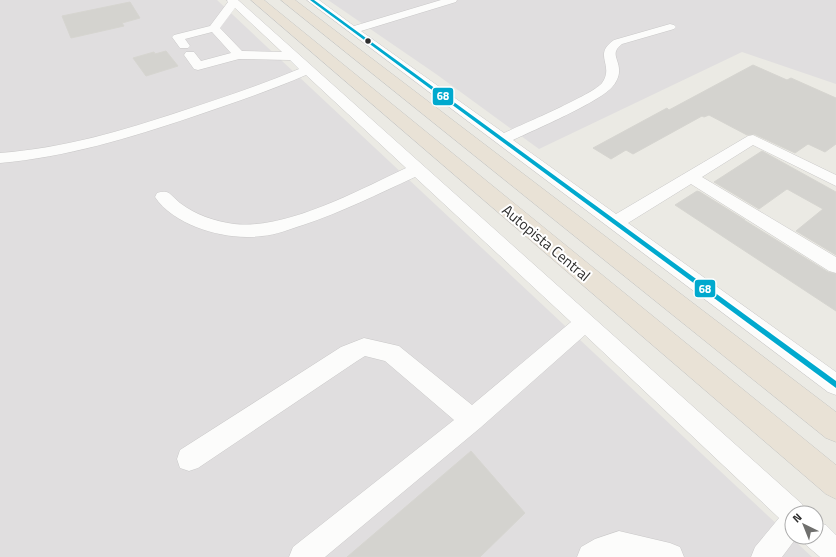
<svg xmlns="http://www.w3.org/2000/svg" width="836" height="557" viewBox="0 0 836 557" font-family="'Titillium Web',sans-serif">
<rect width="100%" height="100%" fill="#ebeae4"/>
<g fill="#e0dedf">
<path d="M0,0h217l595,557h-812z"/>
<path d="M328,0h508v84l-94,-32 -203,97 -103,-75z"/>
</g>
<g fill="#d4d3cf" stroke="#d6d5d0">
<path d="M130,2l10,16 -18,5 2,3 -53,12 -9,-22z"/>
<path d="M166,51l12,15 -32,10 -13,-18 21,-6 1,2z"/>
<path d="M753,65l34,15 4,-2 45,20v46l-11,8 -17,-8 -13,9 -41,-19 -7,1 -38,-20 -5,2 -2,-1 -69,38 -7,-4 -15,9 -18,-11 74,-40 2,2z"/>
<path d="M762,151l74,41v63l-40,-24 27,-22 -36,-20 -28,20 -45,-27z"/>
<path d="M697,191l3,1 45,28h-1l84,52 8,2v37l-161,-106z"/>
<path d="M471,451l54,62 -45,44h-133z"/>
</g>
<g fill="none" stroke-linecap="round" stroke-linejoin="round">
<defs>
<g id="minor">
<path d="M227,0h11l564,504 4,9h-14v24h5l-15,20h-31l4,-10 24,-29 -194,-183 -105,93 -155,129h-36l4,-10 161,-127 -69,-59 -20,-5 -8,5 -159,107 -9,3 -9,-3 -3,-9 3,-9 161,-103 23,-9 35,8 73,59 99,-83 -156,-145c-37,17 -73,35 -112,48 -13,4 -27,10 -41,11 -22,3 -45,-1 -66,-9 -15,-6 -32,-16 -41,-30l2,-4c4,-1 8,-2 12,0 4,3 7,7 11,10 16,12 34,18 54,21 52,6 125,-34 172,-56l-100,-93c-37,16 -76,29 -114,42 -63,21 -125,40 -192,46v-10c64,-5 122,-22 182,-42 40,-13 79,-26 117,-42l-9,-9 -51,-1 -41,11 -4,-1 -10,-14 2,-3h8l7,9 30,-8 -19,-21 -27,7 5,7 -2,2h-8l-8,-11 2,-2 36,-9 18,-24zM235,8l47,44 -40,-1 -22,-23z"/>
<path d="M307,0h12l35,26 87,-26h16l-1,2 -95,29 143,102c17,-8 90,-39 98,-50 13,-18 -10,-28 12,-43l56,-16 4,1 2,2 -2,2 -52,15c-13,10 -2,15 -3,28 0,4 -3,11 -6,14 -11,15 -79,44 -100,54l103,74 132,-78 5,-1 83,40v11l-83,-41 -51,32 134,80v16l-7,-2 -138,-87 -63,39 208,149v23l-8,-3z"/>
<path d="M816,522l10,3 10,10v22h-16l-14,-12 -3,-8h13z"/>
<path d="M619,531l51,12 10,4 4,10h-107l4,-10 14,-8z"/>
</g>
<g id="highway">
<path d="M251,0h13l572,465v34l-10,-5z"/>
<path d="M281,0h14l541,412v30l-10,-4z"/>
</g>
</defs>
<use href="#minor" stroke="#c9c8c8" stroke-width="1"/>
<use href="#highway" stroke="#c6c6c4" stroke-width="1"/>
<use href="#minor" fill="#fcfcfb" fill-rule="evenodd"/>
<use href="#highway" fill="#e9e2d6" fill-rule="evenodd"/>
<defs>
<path id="bus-1" d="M310,0h4l522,381v7z"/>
</defs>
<use href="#bus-1" stroke="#fff" stroke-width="3"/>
<use href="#bus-1" fill="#00a9ce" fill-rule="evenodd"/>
</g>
<circle fill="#2e2e2e" stroke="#fff" stroke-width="1.5" cx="368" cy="41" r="3.5"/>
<g text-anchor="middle" stroke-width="4" stroke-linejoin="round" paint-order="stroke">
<g font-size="15" fill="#2e2e2e" stroke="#fff">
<text transform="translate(546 243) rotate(40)" y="5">Autopista Central</text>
</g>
</g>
<g stroke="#fff" stroke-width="1.5">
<rect x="432" y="87" width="22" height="19" rx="4" fill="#00a9ce"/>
<rect x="694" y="279" width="22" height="19" rx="4" fill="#00a9ce"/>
</g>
<g font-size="11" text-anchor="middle" font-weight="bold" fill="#fff">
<text x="443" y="100">68</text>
<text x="705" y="293">68</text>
</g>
<g transform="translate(804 525) rotate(317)"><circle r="19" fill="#ffffff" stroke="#ababab"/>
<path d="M0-3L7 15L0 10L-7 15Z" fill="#70706e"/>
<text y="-6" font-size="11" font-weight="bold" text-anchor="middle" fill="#2e2e2e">N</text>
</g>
</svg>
